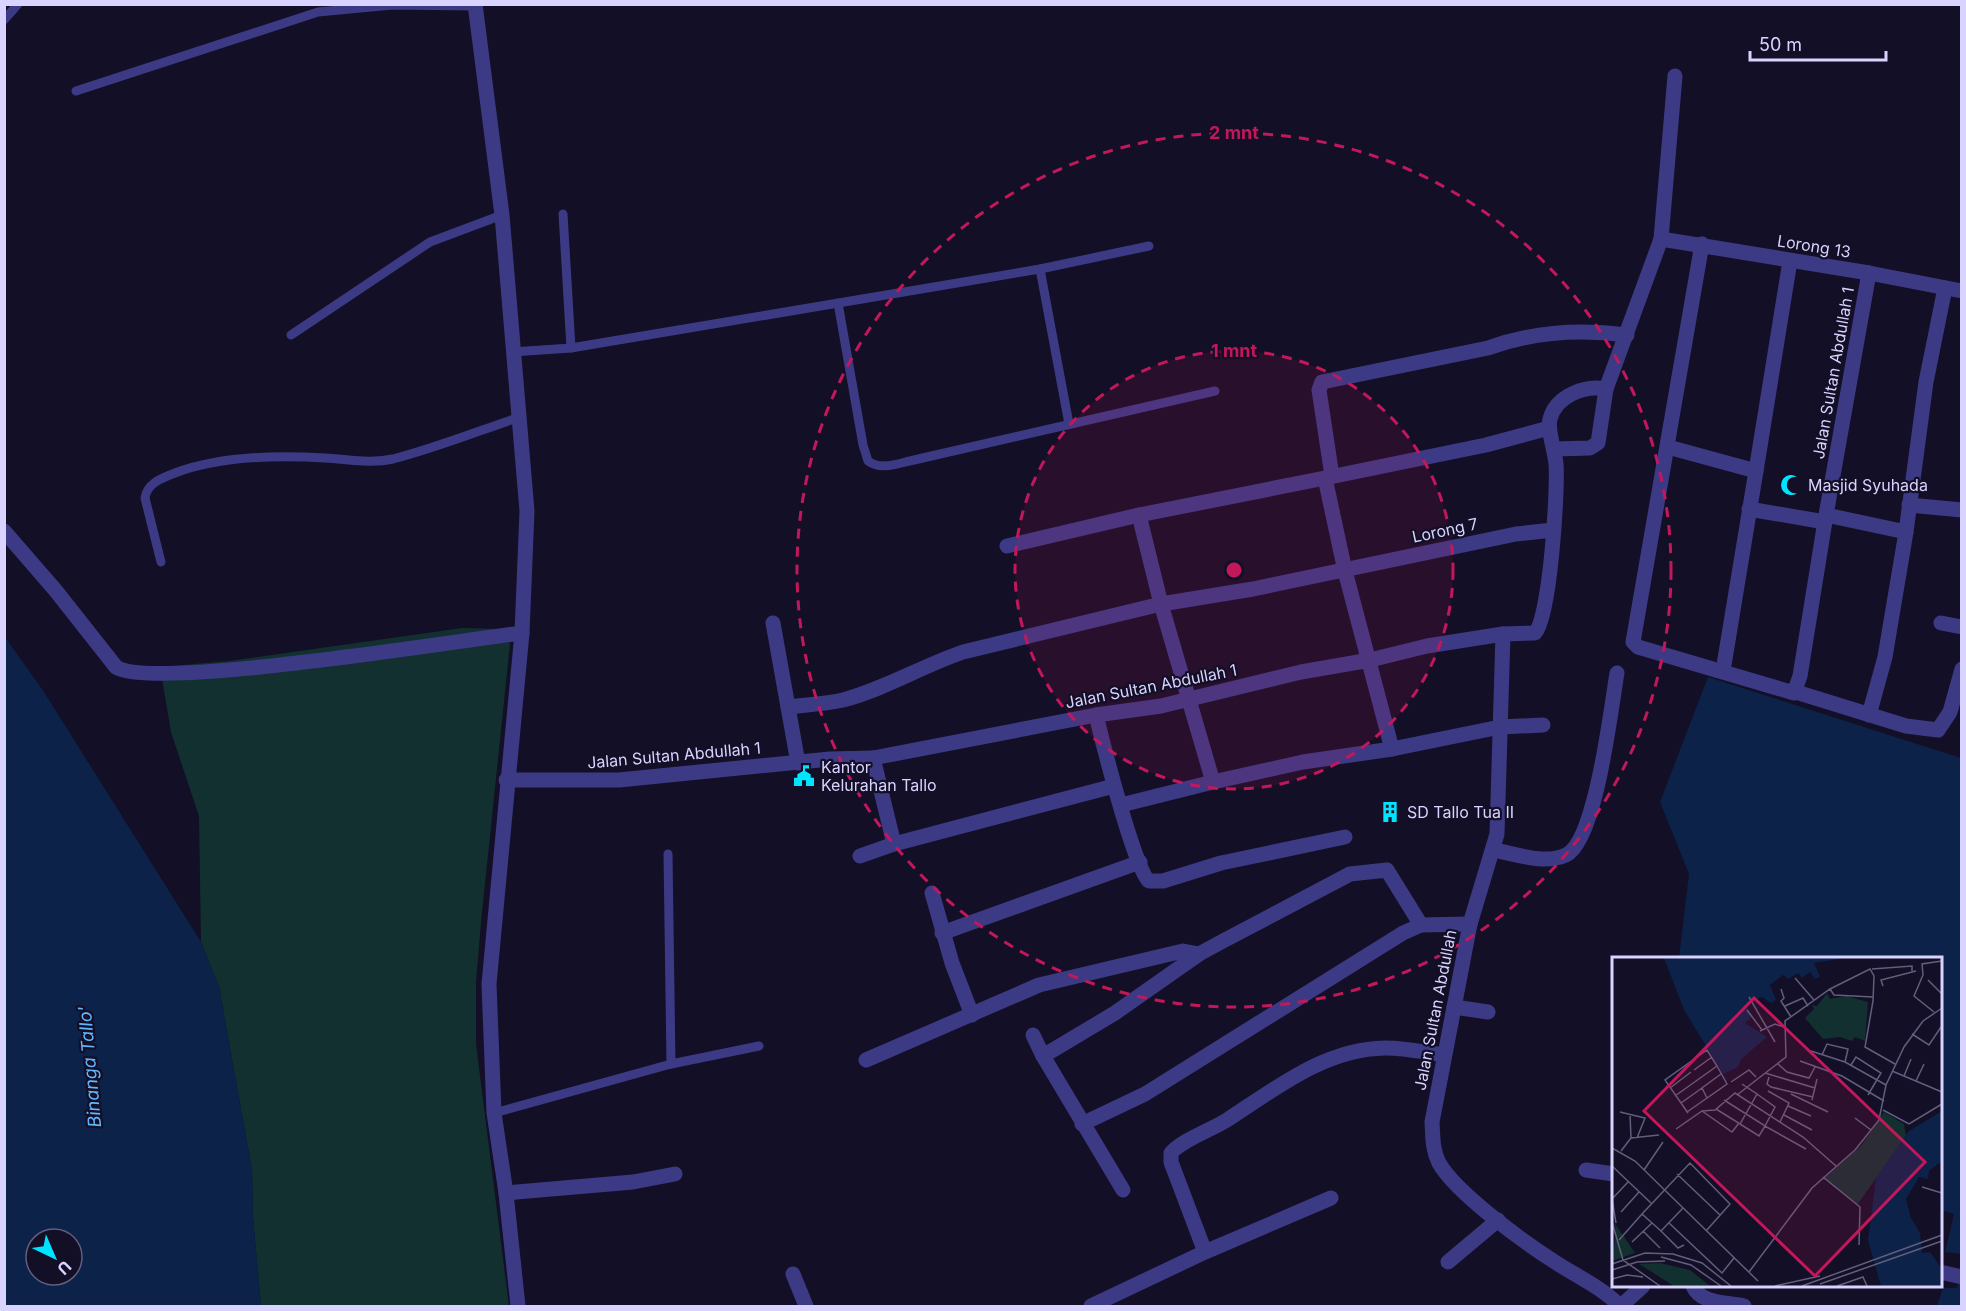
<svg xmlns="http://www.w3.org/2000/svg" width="1966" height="1311" viewBox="0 0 1966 1311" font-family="Inter,sans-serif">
<rect width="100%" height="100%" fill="#130f26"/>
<path fill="#12302f" d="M462,628l42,1 6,15 -29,278 -5,61v61l33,262h-248l-8,-88 -1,-48 -33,-183 -18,-45 -2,-126 -28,-84 -11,-65 69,-6z"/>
<g fill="#0c2248" fill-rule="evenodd">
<path d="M5,637l39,55 157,250 18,45 33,183 1,48 8,88h-256zM36,1239h36v36h-36z"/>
<path d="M1708,677l253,81v496l-16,-2 9,-38 -13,-4 -1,-252h-261l10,-84 -29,-72z"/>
<path d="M1961,1276v30h-24l6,-18h14z"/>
</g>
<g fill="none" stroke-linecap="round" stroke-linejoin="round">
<g stroke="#3d3a85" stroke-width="9">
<path d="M4,20l14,-16"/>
<path d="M76,91l242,-79 74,-7 83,1"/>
<path d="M563,214l8,134"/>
<path d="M1040,269l29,155"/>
<path d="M838,303l25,142 5,16c13,10 31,2 46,-1l301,-69"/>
<path d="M291,335l139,-93 72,-27"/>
<path d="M512,352l59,-4 469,-79 109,-23"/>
<path d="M161,562l-16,-64c2,-15 17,-20 30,-25 45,-17 101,-18 150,-15 22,1 45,6 68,1 43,-11 85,-28 127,-42"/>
<path d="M668,854l3,210"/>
<path d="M494,1113l177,-49 88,-18"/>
</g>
<g stroke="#3d3a85" stroke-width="15">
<path d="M1661,239l208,34 93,18"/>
<path d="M1702,244l-69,398 5,5 156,46 6,-17 26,-161 43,-242"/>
<path d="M1668,447l88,24 -33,200"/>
<path d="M1555,449l35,-1 8,-5 8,-54"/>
<path d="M1756,471l34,-210"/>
<path d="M1332,476l-13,-86 3,-8 166,-34c44,-16 93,-19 139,-13"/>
<path d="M1909,505l53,5"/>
<path d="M1749,509l76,13"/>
<path d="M1826,515l80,17 20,-150 19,-94"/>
<path d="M4,531l52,60 60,76c34,24 345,-27 406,-34"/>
<path d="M1007,546l132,-31"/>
<path d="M773,623l25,140"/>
<path d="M1941,623l21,4"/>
<path d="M1503,634l-6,200 -27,90 -38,198c1,14 0,27 7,41 17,30 86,80 116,99 23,15 46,25 65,44"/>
<path d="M1796,692l110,34 32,4 12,-18 12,-43"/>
<path d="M788,707c18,-2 37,-3 55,-7 42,-11 79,-34 120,-48l198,-48 -22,-89 186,-37"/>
<path d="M1096,715c6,25 39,156 53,166h14l58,-18 124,-26"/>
<path d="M1869,715l16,-58 21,-125"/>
<path d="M1543,725l-43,2 -108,22 -47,-178 -20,-93 161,-33 63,-17"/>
<path d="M1392,749l-89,13 -90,20 -52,-178 92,-15 263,-55 37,-4"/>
<path d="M873,758l21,86"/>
<path d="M506,780h113l211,-21 43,-1 223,-43 65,-9 140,-34 69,-12 57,-14 76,-12 32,-1c15,-15 23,-143 21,-169 -1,-13 -9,-34 -6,-45 6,-23 34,-34 56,-30l55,-150 14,-163"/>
<path d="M1121,805l92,-23"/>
<path d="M1494,850c22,4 50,15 72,5 30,-14 45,-147 51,-182"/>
<path d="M860,856l34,-12 220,-58"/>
<path d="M932,893l20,70 20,52"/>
<path d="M942,933l198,-71"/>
<path d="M1454,1007l34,5"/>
<path d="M1033,1035l10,21 80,134"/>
<path d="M1043,1056l72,-43 84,-59 24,-13 127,-67 37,-4 34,55"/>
<path d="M866,1060l173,-75 144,-34 16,3"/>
<path d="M1082,1124l63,-30 258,-161 18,-8 49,-1"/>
<path d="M1586,1170l28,4"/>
<path d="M506,1193l127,-11 42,-8"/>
<path d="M1205,1252l-34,-90v-9c11,-13 40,-23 56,-33 48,-31 97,-71 158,-72 19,0 40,4 59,7"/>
<path d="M1448,1262l50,-42"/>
<path d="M1940,1272l22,5"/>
<path d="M793,1274l13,32"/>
<path d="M1693,1286c7,18 34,16 51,20"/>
<path d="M1091,1306l114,-54 126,-54"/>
<path d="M1621,1306l22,-20"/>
</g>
<path stroke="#3d3a85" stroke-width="15" d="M475,4l27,211 25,296 -5,122 -33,351 5,129 12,80 12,113"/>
</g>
<circle cx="1234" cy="570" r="219" fill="#c2185b" fill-opacity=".12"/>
<g fill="none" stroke="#c2185b" stroke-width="3" stroke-dasharray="10 8">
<circle cx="1234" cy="570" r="219"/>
<circle cx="1234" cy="570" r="437"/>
</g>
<defs>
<symbol id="mosque-bare" viewBox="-9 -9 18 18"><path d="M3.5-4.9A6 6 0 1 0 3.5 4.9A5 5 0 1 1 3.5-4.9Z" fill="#00e5ff" stroke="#130f26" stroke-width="2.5" paint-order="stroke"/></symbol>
<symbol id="civic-bare" viewBox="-9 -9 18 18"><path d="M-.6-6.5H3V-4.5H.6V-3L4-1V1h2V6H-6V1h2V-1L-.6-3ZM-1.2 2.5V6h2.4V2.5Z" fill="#00e5ff" stroke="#130f26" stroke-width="2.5" paint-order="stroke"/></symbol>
<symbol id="building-bare" viewBox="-9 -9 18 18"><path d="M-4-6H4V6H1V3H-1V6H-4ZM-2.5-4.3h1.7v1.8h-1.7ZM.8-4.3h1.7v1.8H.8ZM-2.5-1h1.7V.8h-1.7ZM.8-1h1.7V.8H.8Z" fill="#00e5ff" stroke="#130f26" stroke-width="2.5" paint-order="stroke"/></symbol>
</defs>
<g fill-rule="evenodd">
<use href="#mosque-bare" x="1776" y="470" width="30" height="30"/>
<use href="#civic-bare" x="789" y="761" width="30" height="30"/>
<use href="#building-bare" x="1375" y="797" width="30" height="30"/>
</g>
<g text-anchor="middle" stroke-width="4.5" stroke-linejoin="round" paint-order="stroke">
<g font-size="16" fill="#d9d4ff" stroke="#130f26">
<text transform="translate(1814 246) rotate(9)" y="6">Lorong 13</text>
<text transform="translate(1833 373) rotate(-80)" y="6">Jalan Sultan Abdullah 1</text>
<text transform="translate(1445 530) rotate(-12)" y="6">Lorong 7</text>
<text transform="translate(1151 686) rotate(-11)" y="6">Jalan Sultan Abdullah 1</text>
<text transform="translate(674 755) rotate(-5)" y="6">Jalan Sultan Abdullah 1</text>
<text transform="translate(1435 1010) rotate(-79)" y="6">Jalan Sultan Abdullah</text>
</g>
<g font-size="16" fill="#d9d4ff" stroke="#130f26" text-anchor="start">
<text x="1808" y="491">Masjid Syuhada</text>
<text x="821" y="773">Kantor<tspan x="821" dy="18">Kelurahan Tallo</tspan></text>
<text x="1407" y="818">SD Tallo Tua II</text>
</g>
<g font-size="18" font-style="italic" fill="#62b6ff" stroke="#130f26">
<text transform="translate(90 1067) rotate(-95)" y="6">Binanga Tallo'</text>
</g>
</g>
<g transform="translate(1612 957)">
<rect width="330" height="330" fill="#130f26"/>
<path d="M215,36l3,6 16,-3 22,6 -3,39 -10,-4 -3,4 -12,-4 -17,2 -18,-21 9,-9 -2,-4 5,1zM272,155l20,12 2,12 -49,69 -33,-26 37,-33zM2,265l21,31 -23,8 4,-28zM48,306l30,7 19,15 -35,1 -35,-22z" fill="#12302f"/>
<path d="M52,1h176v1l-26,4 6,14 -5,2 -5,-7 -8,6 -4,-5 -10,6 -5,-4 -13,10 6,15 -5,3 -9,-6 -13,5 -2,5 6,9 -8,7 22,14 -26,22 -3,8 -15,7 -39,-64zM330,154v50l-13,10 -1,8 -9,-2 -13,22 5,19 9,15 2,20 8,-1 12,17v17h-61l-13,-46 8,-62 33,-47z" fill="#0c2248"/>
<path fill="none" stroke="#625e7d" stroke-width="1.5" d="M260,12l40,-3v5M183,21l19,22M316,23l14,14M271,29l-2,-6 35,-9M169,32l3,9 -3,3 10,16M218,32l4,6 39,2M137,40l26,45M173,49l18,-8 5,8M135,53l15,20M322,55l-20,-16 9,-21 -1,-11 20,-3M148,74l15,-7 9,3M300,77l17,11 12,-18M199,94l34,11 41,23M210,98l5,-11 21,5 -3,13M188,104l42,15 42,25M166,107l9,8 22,6 6,-11M239,108l5,-8 25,16 -13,22M82,113l18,-13M280,114l50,21M153,116l50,15M292,119l7,-17M157,120l-2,7 4,3 42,10M304,124l8,-17M119,125l18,-12 7,7M58,131l21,-16M156,134l21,12 -9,19M179,137l37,18M125,138l49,-38 -1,-36 45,-32 40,-20 4,7 -1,25 -8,46 30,17M63,139l42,-30 10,18 -40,28M95,141l-5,-10 19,-14M112,143l41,26 10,-19 -18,-13M200,143l5,-21M69,146l21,-15M176,149l23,10M104,152l24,15 17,-30 -15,-10M271,153l26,14 33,-20M90,154l30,21 7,-9M8,155l25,6 -8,20M76,156l-23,-33 42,-30 10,16M172,158l28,15M243,161l16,12M128,167l19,12 6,-10 41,23M64,172l26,-18 13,-1 20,-17 68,44 33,29M19,181l28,-3M0,191l23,13 123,120M9,194l10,-13 -1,-24M0,209l39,37M32,213l19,-28M65,217l43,41M211,220l37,30 -1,38M310,230l20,6M0,241l4,25M0,242l16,-17M71,251l-22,23 -19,-17 48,-51 40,41 -24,27M9,255l18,-20M0,265l11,38 37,26M57,266l53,50 12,-15M31,274l17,17M49,274l17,17 6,-3M7,283l23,-26M20,285l20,-19M49,300l30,8 30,21M0,307l33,-11 28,1 29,9 29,23M0,313l25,-8 28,-1M137,315l63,-84 43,-38 24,-30 7,-35 18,-38 19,-26 19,-13M0,322l15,-4 16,2M208,327l122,-43M163,329l45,-10M190,329l140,-51M225,329l26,-9 4,9"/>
<path fill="#c2185b" fill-opacity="0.15" stroke="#c2185b" stroke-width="3" d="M142,41l171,164 -110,114 -171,-165z"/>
<rect width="330" height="330" fill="none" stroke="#d9d4ff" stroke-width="3"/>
</g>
<circle cx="1234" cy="570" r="9" fill="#c2185b" stroke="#130f26" stroke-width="3"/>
<g font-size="18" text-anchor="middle" font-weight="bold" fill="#c2185b" stroke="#130f26" stroke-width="4.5" stroke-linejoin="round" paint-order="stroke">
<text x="1234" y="139">2 mnt</text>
<text x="1234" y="357">1 mnt</text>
</g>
<rect width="1966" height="1311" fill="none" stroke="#d9d4ff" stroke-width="12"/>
<g transform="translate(54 1257) rotate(136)"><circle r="28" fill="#130f26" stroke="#625e7d" stroke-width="1.5"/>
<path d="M0-4.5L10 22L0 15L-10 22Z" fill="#00e5ff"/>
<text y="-9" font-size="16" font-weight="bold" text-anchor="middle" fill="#d9d4ff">U</text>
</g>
<path d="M1750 51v9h136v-9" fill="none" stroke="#d9d4ff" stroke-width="3"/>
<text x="1759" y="51" font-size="18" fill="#d9d4ff" stroke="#130f26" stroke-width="4.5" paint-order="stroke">50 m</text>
</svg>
